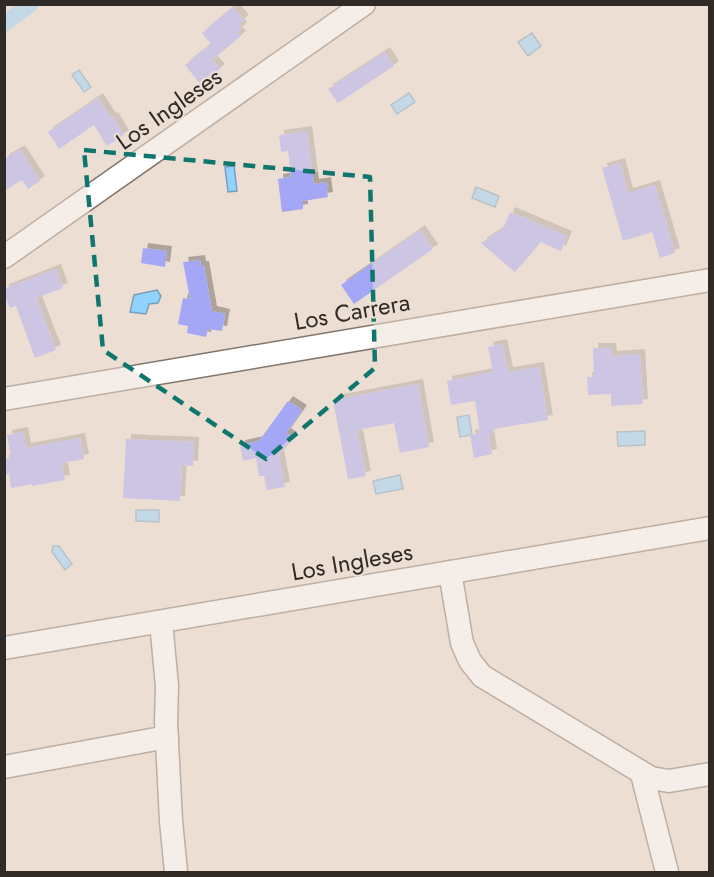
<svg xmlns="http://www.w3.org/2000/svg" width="714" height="877" viewBox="0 0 714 877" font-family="Jost,sans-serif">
<defs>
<filter id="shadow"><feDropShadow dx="5" dy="-5" stdDeviation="0" flood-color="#0004"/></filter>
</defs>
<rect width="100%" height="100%" fill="#edded3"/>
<g fill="#92d2fe" stroke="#75a0bd" stroke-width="1.5">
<path d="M532,33l9,13 -13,10 -10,-14z"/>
<path d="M79,70l12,17 -7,5 -12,-17z"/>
<path d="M409,93l6,9 -18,12 -6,-9z"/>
<path d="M234,166l3,25 -9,1 -3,-25z"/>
<path d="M476,187l23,9 -4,11 -23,-9z"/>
<path d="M157,290l4,6 -3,7 -9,1 -3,10 -16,-2 4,-17z"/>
<path d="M469,415l3,20 -12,2 -3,-20z"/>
<path d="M645,431v14l-27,1 -1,-14z"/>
<path d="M400,475l3,14 -27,5 -3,-13z"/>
<path d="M136,510h23v12l-23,-1z"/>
<path d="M53,546h6l13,18 -7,6 -13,-18z"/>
</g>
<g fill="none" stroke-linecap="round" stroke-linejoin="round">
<path stroke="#92d2fe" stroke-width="16" d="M4,24l27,-20"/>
</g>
<g fill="#a4a7f5" filter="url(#shadow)">
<path d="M233,7l11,13 -5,3 3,4 -5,5 4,4 -29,24 8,9 -19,16 -16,-20 26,-21 -9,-11z"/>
<path d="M385,52l9,14 -56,37 -10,-14z"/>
<path d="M98,98l13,20 2,-1 11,18 -17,11 -13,-21 -35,24 -11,-17z"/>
<path d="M307,131l7,53 12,-2 2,15 -25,4v8l-21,3 -4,-33 13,-2 -3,-26 -7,1 -2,-17z"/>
<path d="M20,150l20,31 -12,8 -6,-9 -18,11v-32z"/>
<path d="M620,163l8,30 27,-8 20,68 -15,5 -8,-26 -29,9 -21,-73z"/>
<path d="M510,212l57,24 -6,15 -21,-9 -25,30 -34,-29 22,-14z"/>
<path d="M420,230l13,19 -79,55 -13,-19z"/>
<path d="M143,248l24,3 -2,16 -24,-4z"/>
<path d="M200,260l1,6h3l8,45 13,3 -3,17 -14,-2 -2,8 -19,-4 1,-7 -10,-2 5,-26 7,1 -7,-37z"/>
<path d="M56,269l7,19 -27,10 20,52 -21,8 -19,-52 -6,2 -6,-14v-5z"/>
<path d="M502,344l6,28 31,-5 9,53 -55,9 1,4 -5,1 3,20 -18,4 -4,-23 10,-2 -5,-32 -24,4 -4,-24 46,-9 -5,-25z"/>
<path d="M593,348h18l1,8 28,-2 3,50 -32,2v-12l-23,1 -1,-18h7z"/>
<path d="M418,384l11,63 -29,6 -6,-30 -37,7 9,46 -18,3 -15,-79z"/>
<path d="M288,401l14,9 -16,23 6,4 -13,18 6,32 -18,3 -3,-14h-5l-3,-18 -13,3 -3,-16 19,-4z"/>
<path d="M23,432l3,16 54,-10 4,21 -22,4 3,17 -33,6v-2l-21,4 -2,-14 -5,1v-16l7,-1 -4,-23z"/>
<path d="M126,439l68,3 -1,24 -11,-1 -2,36 -57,-3z"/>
</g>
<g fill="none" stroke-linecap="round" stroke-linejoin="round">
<defs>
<g id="minor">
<path d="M4,257l360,-253"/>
<path d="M4,399l706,-119"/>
<path d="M450,572l12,71 8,18 12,15 169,102 18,3 41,-7"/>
<path d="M161,622l6,64 -1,36 5,99 5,51"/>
<path d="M4,648l706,-120"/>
<path d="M4,767l163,-30"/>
<path d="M642,774l25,98"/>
</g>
</defs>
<use href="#minor" stroke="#82756b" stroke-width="25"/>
<use href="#minor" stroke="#fff" stroke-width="22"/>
</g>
<path d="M0 0H714V877H0ZM84,150l286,27 5,191 -109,91 -163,-109z" fill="#edded3" fill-opacity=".55" fill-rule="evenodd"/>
<path fill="none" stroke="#0f766e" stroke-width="4.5" stroke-dasharray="12 8" stroke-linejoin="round" d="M84,150l286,27 5,191 -109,91 -163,-109z"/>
<g text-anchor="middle" stroke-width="4.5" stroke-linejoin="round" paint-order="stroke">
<g font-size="24" fill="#302a26" stroke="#edded3">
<text transform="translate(169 109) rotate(-35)" y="8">Los Ingleses</text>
<text transform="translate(352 312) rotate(-10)" y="8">Los Carrera</text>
<text transform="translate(352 562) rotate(-10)" y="8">Los Ingleses</text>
</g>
</g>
<rect width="714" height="877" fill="none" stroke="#302a26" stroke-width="12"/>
</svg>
